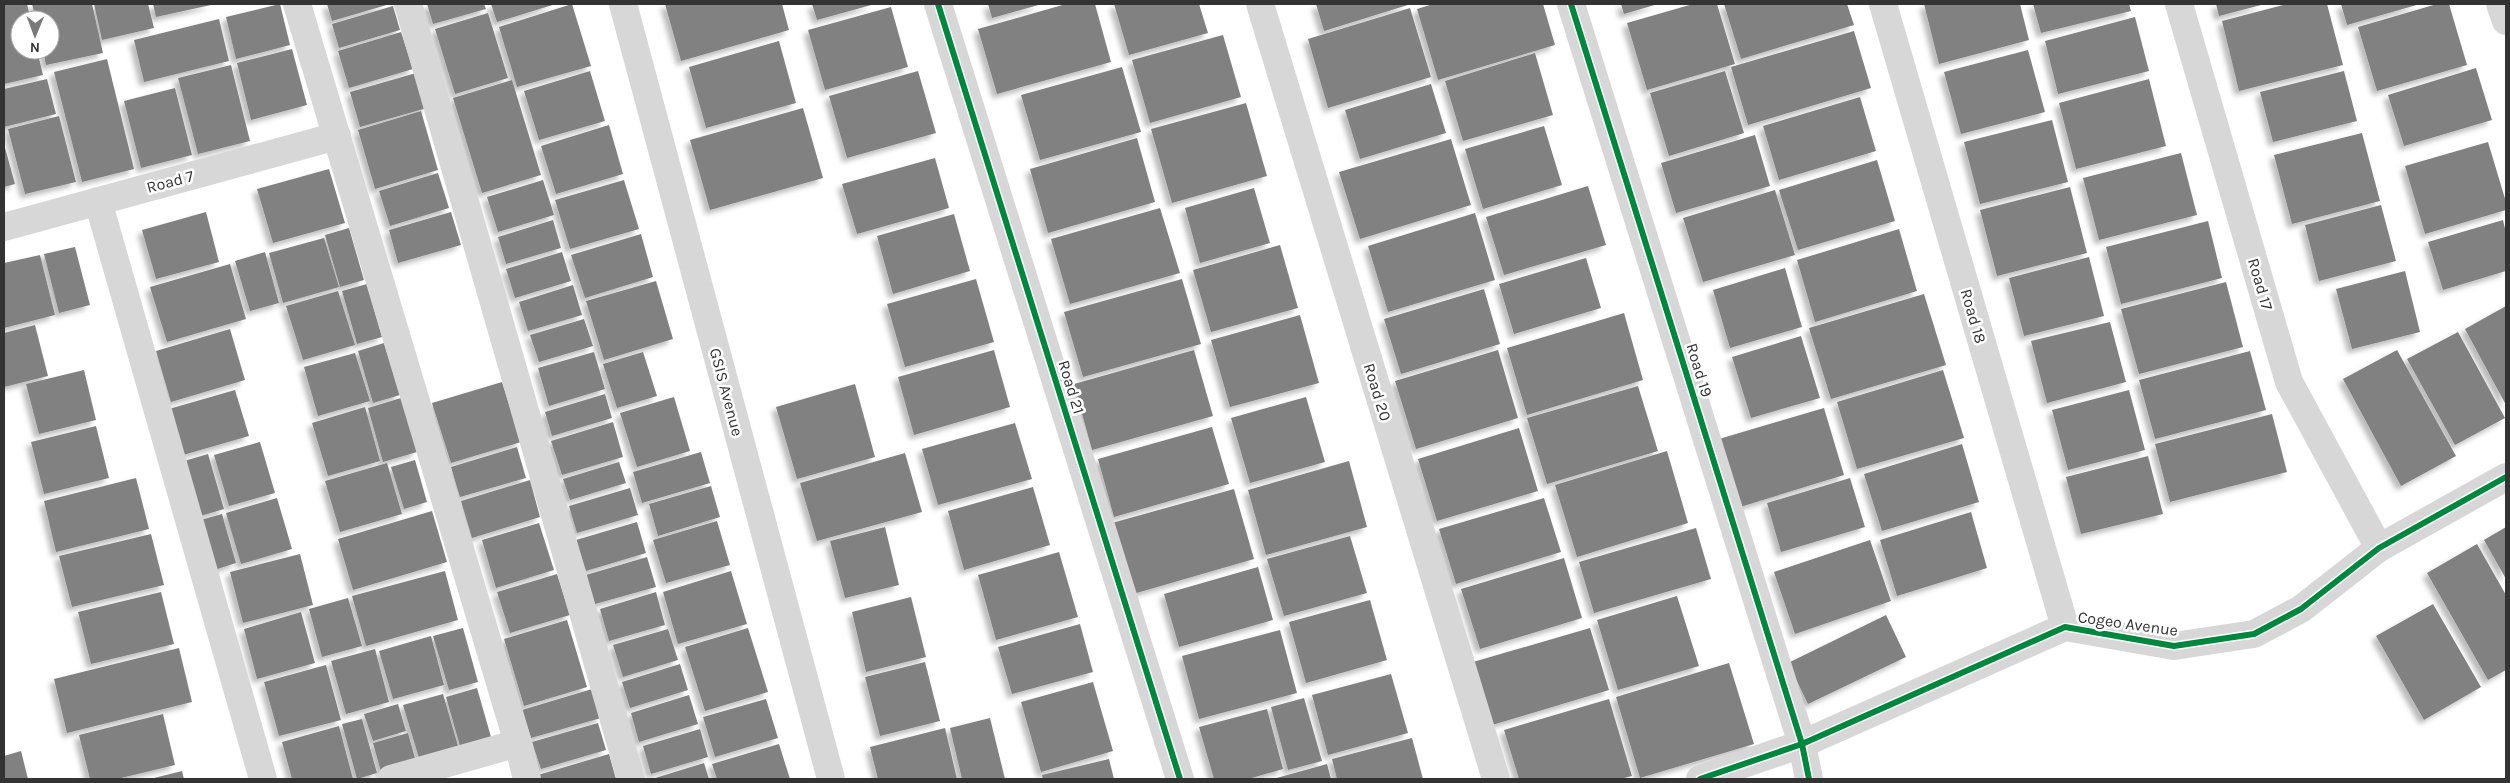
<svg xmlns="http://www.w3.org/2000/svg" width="2510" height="783" viewBox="0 0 2510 783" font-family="Karla,sans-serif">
<defs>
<filter id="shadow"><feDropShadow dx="-4.5" dy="4.5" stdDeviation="2.5" flood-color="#0004"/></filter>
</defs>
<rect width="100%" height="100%" fill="#fff"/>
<g fill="#818181" filter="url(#shadow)">
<path d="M4,4h23l4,16h-11v30h17l6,25 -39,9z"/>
<path d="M32,4h60l11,49 -57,12 -3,-15h7v-30h-14z"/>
<path d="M94,4h54l6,24 -52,12z"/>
<path d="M153,4h58v1l-55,12z"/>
<path d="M280,4l10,41 -54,14 -10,-42z"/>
<path d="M327,4h63l-58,17z"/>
<path d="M427,4h57l2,5 -53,15z"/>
<path d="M491,4h65l-59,18z"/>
<path d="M572,4l19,62 -74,21 -18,-60z"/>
<path d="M665,4h117l7,26 -108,31z"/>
<path d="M812,4h63l-58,16z"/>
<path d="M988,4h54l-50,14z"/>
<path d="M1066,4h29l16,58 -114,32 -19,-65z"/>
<path d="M1114,4h85l9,29 -79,22z"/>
<path d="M1316,4h95l-87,27z"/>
<path d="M1433,4h110l12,41 -117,35 -21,-71z"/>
<path d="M1621,4h37l-34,10z"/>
<path d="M1693,4h24l18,60 -88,26 -20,-67z"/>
<path d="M1724,4h123l7,21 -113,34z"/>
<path d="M1924,4h96l9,36 -90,24z"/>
<path d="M2033,4h96l2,7 -90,22z"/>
<path d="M2216,4h49l-46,12z"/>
<path d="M2287,4h40l16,61 -104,26 -17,-70z"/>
<path d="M2341,4h79l-73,21z"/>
<path d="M2437,4h12l18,61 -90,26 -19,-64z"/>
<path d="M393,6l7,24 -61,18 -7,-24z"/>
<path d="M891,7l17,60 -83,23 -17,-60z"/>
<path d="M1410,8l21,69 -103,31 -20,-69z"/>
<path d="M488,13l20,65 -53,16 -20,-65z"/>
<path d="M2135,17l14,54 -91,23 -13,-53z"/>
<path d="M219,19l10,42 -85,21 -10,-42z"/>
<path d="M1854,31l17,57 -123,37 -17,-58z"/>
<path d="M401,32l12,37 -64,19 -11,-37z"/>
<path d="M1223,35l18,62 -91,26 -18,-63z"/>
<path d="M779,41l17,62 -90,25 -17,-61z"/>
<path d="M292,49l15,56 -56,15 -14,-57z"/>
<path d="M2028,50l17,62 -84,22 -17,-62z"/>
<path d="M1535,53l18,62 -90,26 -18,-60z"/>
<path d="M107,59l27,110 -52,13 -28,-110z"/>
<path d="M231,65l19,76 -52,13 -20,-76z"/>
<path d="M1122,67l19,65 -101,28 -19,-65z"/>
<path d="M2476,68l16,52 -88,26 -16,-51z"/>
<path d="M590,71l15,50 -66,19 -15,-49z"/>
<path d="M918,71l18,62 -89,25 -18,-62z"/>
<path d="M1725,71l19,62 -75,23 -19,-63z"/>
<path d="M2344,71l13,50 -84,21 -13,-50z"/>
<path d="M416,73l11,35 -67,19 -10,-35z"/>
<path d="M47,79l9,35 -52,13v-38z"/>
<path d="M2149,79l17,67 -90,23 -17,-66z"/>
<path d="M512,80l29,95 -59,18 -29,-95z"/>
<path d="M1431,84l15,49 -86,26 -15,-49z"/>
<path d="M175,88l17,67 -51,13 -17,-67z"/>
<path d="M1860,97l16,54 -97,29 -16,-54z"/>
<path d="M1246,103l21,73 -95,27 -21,-74z"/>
<path d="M803,108l20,70 -113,32 -20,-70z"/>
<path d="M421,111l17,59 -63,19 -17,-59z"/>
<path d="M59,116l17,66 -51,12 -17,-65z"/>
<path d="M2052,120l16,62 -88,22 -16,-62z"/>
<path d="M609,125l14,49 -67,20 -15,-48z"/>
<path d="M1544,126l18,59 -79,24 -18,-60z"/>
<path d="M2362,133l18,68 -88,23 -18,-69z"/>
<path d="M1755,135l15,51 -94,27 -15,-50z"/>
<path d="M1137,138l18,64 -107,31 -18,-64z"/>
<path d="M1451,139l20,66 -111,34 -21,-67z"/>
<path d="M2488,142l18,60v8l-81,24 -20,-68z"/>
<path d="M4,144l11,40 -11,3z"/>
<path d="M2181,153l16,62 -98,25 -16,-62z"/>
<path d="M935,158l14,50 -92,26 -15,-50z"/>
<path d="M1877,160l18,61 -97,29 -19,-60z"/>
<path d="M329,169l16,54 -72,20 -16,-54z"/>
<path d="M438,173l11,35 -59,18 -11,-35z"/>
<path d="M543,180l11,35 -56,17 -11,-35z"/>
<path d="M624,180l15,49 -69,20 -15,-49z"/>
<path d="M1588,186l18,59 -102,30 -18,-58z"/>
<path d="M2070,187l17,66 -90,23 -17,-66z"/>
<path d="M1254,188l16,55 -70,20 -15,-55z"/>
<path d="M1775,190l20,65 -92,27 -20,-64z"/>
<path d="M2381,205l15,56 -77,20 -14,-56z"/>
<path d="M1160,208l20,65 -110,31 -19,-65z"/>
<path d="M206,212l13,50 -63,17 -14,-49z"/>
<path d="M451,212l10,33 -63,18 -9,-33z"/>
<path d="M1475,213l20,67 -107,32 -20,-66z"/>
<path d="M954,214l16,57 -77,23 -16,-58z"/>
<path d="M553,220l8,28 -55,16 -8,-27z"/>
<path d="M2503,220l3,13v38l-63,19 -15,-48z"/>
<path d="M2208,221l14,57 -101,26 -15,-57z"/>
<path d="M349,228l15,52 -24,7 -15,-52z"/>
<path d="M1899,229l18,62 -102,31 -18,-62z"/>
<path d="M641,234l12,43 -68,21 -14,-43z"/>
<path d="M324,238l15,49 -56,16 -14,-50z"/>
<path d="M1280,245l18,63 -87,24 -18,-62z"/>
<path d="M75,247l15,58 -31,8 -15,-59z"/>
<path d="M265,252l14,51 -29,8 -15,-50z"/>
<path d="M562,252l9,29 -56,17 -9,-29z"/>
<path d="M40,255l15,60 -51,13v-65z"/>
<path d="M2089,257l15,59 -80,20 -15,-58z"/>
<path d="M1586,258l15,50 -87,26 -15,-50z"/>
<path d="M230,264l16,55 -79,23 -17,-55z"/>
<path d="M1785,268l17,59 -72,21 -17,-58z"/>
<path d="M2405,271l15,61 -68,17 -16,-60z"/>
<path d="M976,279l18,63 -89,25 -18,-63z"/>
<path d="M1182,279l19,65 -118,33 -19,-65z"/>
<path d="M656,281l17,58 -69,21 -18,-59z"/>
<path d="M2226,282l17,65 -104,27 -18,-65z"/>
<path d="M367,284l15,53 -25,7 -15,-53z"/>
<path d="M573,285l9,30 -54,16 -9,-29z"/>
<path d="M1484,289l16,55 -99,30 -17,-55z"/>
<path d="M338,291l17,54 -52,15 -17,-54z"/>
<path d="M1924,294l22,71 -115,34 -22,-71z"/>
<path d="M2506,306v99l-41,-76z"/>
<path d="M1624,313l19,67 -116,35 -20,-67z"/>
<path d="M1300,315l19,68 -89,24 -19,-67z"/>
<path d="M584,319l9,27 -54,16 -9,-27z"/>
<path d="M2110,322l16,60 -79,21 -16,-62z"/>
<path d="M35,325l13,51 -44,11v-54z"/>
<path d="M230,329l15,51 -74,22 -15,-51z"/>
<path d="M2458,332l47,86 -50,27 -48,-86z"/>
<path d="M1801,336l19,62 -69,20 -19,-61z"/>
<path d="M384,343l16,52 -27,8 -15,-52z"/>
<path d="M994,350l16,57 -96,28 -16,-58z"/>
<path d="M1194,350l19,66 -121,34 -18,-66z"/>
<path d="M1498,350l20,68 -102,31 -21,-68z"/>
<path d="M2397,350l59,106 -55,30 -58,-107z"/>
<path d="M2250,351l16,59 -111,29 -16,-59z"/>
<path d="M594,352l11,37 -56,17 -11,-38z"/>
<path d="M643,352l14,44 -40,12 -14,-44z"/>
<path d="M355,353l15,48 -52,15 -14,-49z"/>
<path d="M84,370l12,50 -57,14 -13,-50z"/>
<path d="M1943,370l21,68 -107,31 -20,-67z"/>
<path d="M502,382l19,60 -70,21 -19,-60z"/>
<path d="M855,384l20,73 -78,22 -21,-72z"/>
<path d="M1638,386l20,65 -111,33 -20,-66z"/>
<path d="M235,390l14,46 -66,19 -14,-46z"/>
<path d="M2129,390l16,60 -77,20 -16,-60z"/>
<path d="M605,394l7,24 -60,18 -7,-24z"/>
<path d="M674,397l16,54 -53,16 -17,-54z"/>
<path d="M1306,397l19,65 -75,21 -19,-65z"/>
<path d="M401,398l16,54 -34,10 -15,-54z"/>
<path d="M365,407l15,54 -52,15 -16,-53z"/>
<path d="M1824,408l20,67 -104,32 -21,-68z"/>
<path d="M2272,414l15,58 -117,30 -15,-58z"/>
<path d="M613,422l10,35 -61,18 -11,-34z"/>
<path d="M1015,423l17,56 -94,26 -16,-56z"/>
<path d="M96,426l13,52 -65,16 -13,-52z"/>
<path d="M1212,427l17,57 -115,33 -16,-58z"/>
<path d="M1519,428l19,63 -101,30 -19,-62z"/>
<path d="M260,442l15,51 -46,13 -15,-51z"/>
<path d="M1962,444l17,58 -97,29 -18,-57z"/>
<path d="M517,447l9,31 -66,19 -9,-30z"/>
<path d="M1667,451l21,72 -111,34 -22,-72z"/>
<path d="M701,452l9,31 -68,20 -9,-31z"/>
<path d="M905,453l17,59 -105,29 -17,-58z"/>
<path d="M208,454l16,55 -34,10 -16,-55z"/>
<path d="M2148,456l15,58 -82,20 -15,-57z"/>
<path d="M415,460l12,42 -23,7 -13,-42z"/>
<path d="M1349,461l18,66 -101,28 -18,-65z"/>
<path d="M619,462l7,21 -56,17 -7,-21z"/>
<path d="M387,463l15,51 -62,18 -15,-51z"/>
<path d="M136,478l13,51 -93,23 -12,-51z"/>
<path d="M1850,478l15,49 -84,25 -14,-49z"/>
<path d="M530,480l10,37 -68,21 -11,-37z"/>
<path d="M711,486l9,31 -62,19 -9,-32z"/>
<path d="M1033,487l17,58 -86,25 -16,-59z"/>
<path d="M630,488l8,27 -61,18 -8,-27z"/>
<path d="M1234,489l20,70 -121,35 -21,-71z"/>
<path d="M277,498l15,51 -51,15 -15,-51z"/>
<path d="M1544,498l17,54 -105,32 -17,-55z"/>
<path d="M432,511l15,51 -94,28 -15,-51z"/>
<path d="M1971,512l16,56 -90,28 -17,-56z"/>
<path d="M222,514l14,49 -31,10 -15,-50z"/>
<path d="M717,521l13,44 -64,18 -13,-43z"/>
<path d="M637,522l9,31 -60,18 -10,-31z"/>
<path d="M539,523l15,47 -58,18 -14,-48z"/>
<path d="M885,527l14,58 -54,13 -15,-57z"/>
<path d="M2506,527v52l-22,-39z"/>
<path d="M1696,528l15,51 -117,34 -15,-51z"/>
<path d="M151,534l13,51 -92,22 -13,-51z"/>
<path d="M1350,536l17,57 -83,23 -17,-57z"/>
<path d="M1870,540l21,61 -96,33 -21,-62z"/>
<path d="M2477,544l29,51v75l-18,10 -61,-107z"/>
<path d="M1059,552l19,65 -82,23 -18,-65z"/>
<path d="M300,554l13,51 -70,18 -13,-51z"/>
<path d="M647,557l9,30 -61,17 -9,-29z"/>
<path d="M1564,558l18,60 -102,31 -19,-60z"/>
<path d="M1258,567l15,53 -94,27 -15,-53z"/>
<path d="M445,571l13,49 -92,26 -14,-50z"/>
<path d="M731,571l16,53 -69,20 -15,-52z"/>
<path d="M557,574l13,41 -60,18 -13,-41z"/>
<path d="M161,592l13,52 -83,20 -13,-52z"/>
<path d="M656,592l9,33 -56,16 -9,-32z"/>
<path d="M1677,596l22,70 -81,24 -21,-70z"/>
<path d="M911,597l15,60 -60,15 -14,-60z"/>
<path d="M348,598l14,48 -40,11 -13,-48z"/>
<path d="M1370,600l17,60 -81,23 -17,-61z"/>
<path d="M2433,604l48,83 -57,33 -48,-84z"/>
<path d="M301,612l14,51 -58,16 -13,-50z"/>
<path d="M1886,615l20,42 -98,47 -20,-41z"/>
<path d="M567,620l20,67 -63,19 -20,-67z"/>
<path d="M1080,624l13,48 -81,22 -14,-47z"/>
<path d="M463,628l15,54 -29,8 -16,-54z"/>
<path d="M748,628l20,64 -63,19 -20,-64z"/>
<path d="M1590,628l19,62 -117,35 -19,-63z"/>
<path d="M668,629l10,31 -55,17 -10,-32z"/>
<path d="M1280,630l17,63 -98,26 -17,-63z"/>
<path d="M431,636l13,49 -51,14 -14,-48z"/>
<path d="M179,648l13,54 -125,31 -13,-54z"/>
<path d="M375,649l14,53 -43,12 -15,-53z"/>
<path d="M925,662l15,59 -60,15 -15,-59z"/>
<path d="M1729,663l25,81 -114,34 -24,-81z"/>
<path d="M680,664l8,26 -58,18 -8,-26z"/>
<path d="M326,665l15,55 -62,16 -15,-54z"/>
<path d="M1391,674l17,59 -80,22 -16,-60z"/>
<path d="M1093,682l20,69 -72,21 -20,-70z"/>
<path d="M477,688l14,49 -31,9 -14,-49z"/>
<path d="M592,689l9,29 -70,20 -9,-28z"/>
<path d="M443,694l15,52 -39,12 -16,-53z"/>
<path d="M689,695l9,29 -59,18 -8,-29z"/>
<path d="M1304,698l18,63 -34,9 -17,-63z"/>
<path d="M766,699l12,39 -63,19 -12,-40z"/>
<path d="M1609,699l23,77 -12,3h-101l-15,-49z"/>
<path d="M398,704l8,27 -33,10 -9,-27z"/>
<path d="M1267,709l16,60 -35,10h-34l-15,-52z"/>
<path d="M163,714l12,51 -58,14h-27l-11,-44z"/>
<path d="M990,718l15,61h-43l-12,-51z"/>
<path d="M362,719l15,54 -20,6 -15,-55z"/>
<path d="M598,723l8,27 -65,19 -9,-27z"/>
<path d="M339,726l14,53h-61l-10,-37z"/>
<path d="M945,728l12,51h-79l-8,-32z"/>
<path d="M700,729l8,28 -57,17 -8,-28z"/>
<path d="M408,733l10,36 -35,10 -10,-36z"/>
<path d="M1412,738l11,41h-86l-5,-20z"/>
<path d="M779,744l11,35h-73l-5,-15z"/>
<path d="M21,751l7,28h-24v-23z"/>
<path d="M609,754l7,25h-77l-1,-4z"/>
<path d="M1109,759l5,20h-71l-1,-4z"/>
<path d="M704,763l5,16h-57z"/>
<path d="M1327,764l4,15h-58z"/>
<path d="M182,771l2,8h-34z"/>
</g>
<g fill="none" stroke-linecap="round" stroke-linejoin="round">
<g stroke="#d7d7d7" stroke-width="28">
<path d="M297,4l221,739 9,36"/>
<path d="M408,4l223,775"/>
<path d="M623,4l208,775"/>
<path d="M938,4l242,775"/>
<path d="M1260,4l236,775"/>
<path d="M1571,4l231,740 7,35"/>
<path d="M1883,4l182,623"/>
<path d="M2179,4l110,378 90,166"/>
<path d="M2500,4l6,17"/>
<path d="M98,201l165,578"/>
<path d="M4,227l333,-91"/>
<path d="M391,779l127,-36"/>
<path d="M1700,779l102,-35 263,-117 109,19 80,-12 47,-25 78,-61 127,-71"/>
</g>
<defs>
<g id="cycleway">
<path d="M938,4l242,775"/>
<path d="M1571,4l231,740 7,35"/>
<path d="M1700,779l102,-35 263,-117 109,19 80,-12 47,-25 78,-61 127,-71"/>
</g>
</defs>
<use href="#cycleway" stroke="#fff" stroke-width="9"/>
<use href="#cycleway" stroke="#00873e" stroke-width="6"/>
</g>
<g text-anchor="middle" stroke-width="5" stroke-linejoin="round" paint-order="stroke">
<g font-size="16" fill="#333" stroke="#fff">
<text transform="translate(170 181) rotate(-15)" y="6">Road 7</text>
<text transform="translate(2261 284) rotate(74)" y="6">Road 17</text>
<text transform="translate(1974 316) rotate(74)" y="6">Road 18</text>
<text transform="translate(1700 370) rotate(73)" y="6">Road 19</text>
<text transform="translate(1072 387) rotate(73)" y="6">Road 21</text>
<text transform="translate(727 392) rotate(75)" y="6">GSIS Avenue</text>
<text transform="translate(1378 392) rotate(73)" y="6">Road 20</text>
<text transform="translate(2128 623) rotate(8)" y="6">Cogeo Avenue</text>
</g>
</g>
<rect width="2510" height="783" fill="none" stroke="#333333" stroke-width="10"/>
<g transform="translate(35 35) rotate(181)"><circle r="24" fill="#ffffff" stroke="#adadad"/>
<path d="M0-4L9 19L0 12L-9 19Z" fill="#7a7a7a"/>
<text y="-8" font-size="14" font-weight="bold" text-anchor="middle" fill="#333333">N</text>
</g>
</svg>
